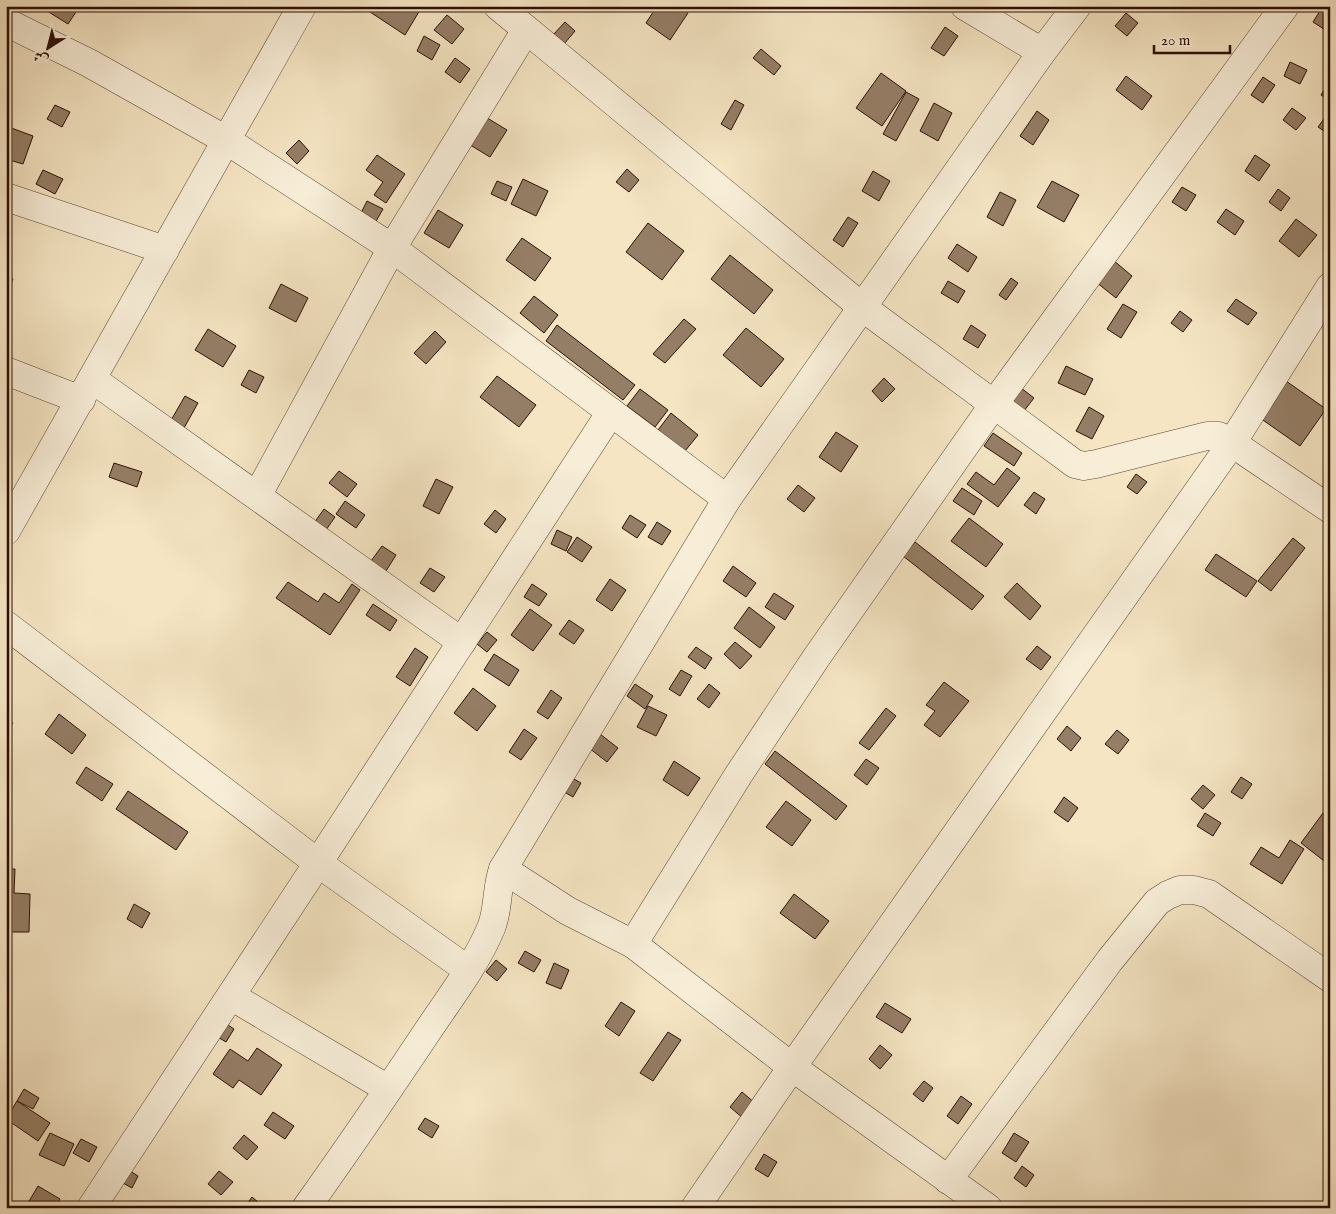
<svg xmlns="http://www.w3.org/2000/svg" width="1336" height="1214" viewBox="0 0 1336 1214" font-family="'IM FELL English',Amiri,serif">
<rect width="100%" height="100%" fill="#f5e5c3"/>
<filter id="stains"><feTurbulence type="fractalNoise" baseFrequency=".004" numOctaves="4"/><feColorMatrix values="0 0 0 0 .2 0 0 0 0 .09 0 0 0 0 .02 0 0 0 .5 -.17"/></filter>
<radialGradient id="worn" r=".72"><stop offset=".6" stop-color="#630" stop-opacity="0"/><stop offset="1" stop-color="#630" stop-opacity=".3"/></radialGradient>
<g fill="#957e66" stroke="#2c0f01">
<path d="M39,6h41l-12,18z"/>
<path d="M338,6h15l-3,6z"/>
<path d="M369,6h45l6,4 -15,25 -38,-25z"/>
<path d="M657,6h21l10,7 -18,27 -24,-17z"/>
<path d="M1323,6l7,4v23l-17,-11z"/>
<path d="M1126,13l12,10 -11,13 -12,-10z"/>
<path d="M447,15l17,14 -12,15 -18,-14z"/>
<path d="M565,22l10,9 -11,13 -11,-9z"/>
<path d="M945,27l13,9 -14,20 -13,-8z"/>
<path d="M424,36l16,9 -8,15 -15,-9z"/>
<path d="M761,49l20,17 -7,9 -21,-17z"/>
<path d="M455,58l15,11 -10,14 -15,-11z"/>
<path d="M1290,62l17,8 -7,14 -16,-8z"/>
<path d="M881,73l25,18 -24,35 -26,-18z"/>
<path d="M1126,76l26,20 -10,14 -26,-20z"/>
<path d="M1263,77l12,8 -12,18 -12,-8z"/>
<path d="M1330,81v19l-9,-5z"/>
<path d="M906,92l13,7 -23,42 -13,-7z"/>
<path d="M735,100l9,5 -13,25 -10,-6z"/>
<path d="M934,103l18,10 -14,28 -18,-10z"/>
<path d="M55,105l15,7 -8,15 -15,-8z"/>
<path d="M1292,108l14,10 -10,12 -13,-10z"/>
<path d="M1037,111l12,9 -16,25 -13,-9z"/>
<path d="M1329,112l1,1v22l-12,-8z"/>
<path d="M479,113l28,17 -17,27 -28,-17z"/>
<path d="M6,126l27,10 -10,28 -17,-5z"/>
<path d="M299,140l10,11 -12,13 -11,-11z"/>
<path d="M377,155l28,19 -19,29 -12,-8 9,-13 -17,-12z"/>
<path d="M1255,155l15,10 -11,16 -14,-10z"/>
<path d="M627,169l12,11 -10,12 -13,-10z"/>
<path d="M43,170l20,9 -8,15 -19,-10z"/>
<path d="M873,171l17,10 -11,20 -17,-10z"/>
<path d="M523,179l25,12 -12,25 -25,-12z"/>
<path d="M497,181l15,6 -6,14 -15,-7z"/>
<path d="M1052,181l27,14 -15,27 -27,-15z"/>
<path d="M1182,187l14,8 -10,16 -14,-9z"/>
<path d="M1278,189l12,9 -9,13 -12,-9z"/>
<path d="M1000,192l16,8 -13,26 -16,-9z"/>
<path d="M367,201l16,8 -8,14 -15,-8z"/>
<path d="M1226,209l18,12 -9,14 -18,-13z"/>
<path d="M438,210l25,15 -14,23 -25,-15z"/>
<path d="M848,217l10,6 -15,24 -10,-7z"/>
<path d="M1296,219l21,16 -18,22 -20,-16z"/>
<path d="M648,223l36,28 -22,29 -36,-28z"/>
<path d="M522,238l29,20 -16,23 -29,-21z"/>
<path d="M957,244l20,13 -9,15 -20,-14z"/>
<path d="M730,255l43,35 -19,24 -43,-35z"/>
<path d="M1113,260l19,16 -16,22 -20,-16z"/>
<path d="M6,277l7,2 -5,14 -2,-1z"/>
<path d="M1011,278l7,5 -12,17 -7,-5z"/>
<path d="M948,281l17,10 -7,12 -17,-10z"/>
<path d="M281,284l27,14 -12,24 -27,-14z"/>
<path d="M534,296l24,19 -14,18 -24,-20z"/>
<path d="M1236,299l21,14 -9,12 -21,-14z"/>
<path d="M1123,304l14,8 -16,26 -14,-9z"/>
<path d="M1180,311l12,9 -9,12 -12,-9z"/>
<path d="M684,319l12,10 -31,34 -12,-9z"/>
<path d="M557,325l78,60 -12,15 -77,-59z"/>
<path d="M971,325l15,10 -8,13 -15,-9z"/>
<path d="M746,328l38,31 -23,28 -38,-32z"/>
<path d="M208,329l28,17 -13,21 -28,-17z"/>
<path d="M435,331l11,11 -20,22 -12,-11z"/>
<path d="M1066,366l27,13 -8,16 -27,-12z"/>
<path d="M249,370l15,7 -8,16 -15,-8z"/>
<path d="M497,376l39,29 -17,22 -39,-30z"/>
<path d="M884,378l11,11 -13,13 -10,-11z"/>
<path d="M1286,381l40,28 -26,37 -40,-28z"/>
<path d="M1016,384l18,14 -14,18 -18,-14z"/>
<path d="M640,389l28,21 -13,17 -28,-21z"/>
<path d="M185,396l13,7 -19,34 -13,-8z"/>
<path d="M1089,407l15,9 -12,23 -16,-8z"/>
<path d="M671,413l27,22 -13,16 -27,-21z"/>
<path d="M836,432l22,14 -17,26 -22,-15z"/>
<path d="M993,433l29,20 -8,13 -30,-20z"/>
<path d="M114,463l28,9 -5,15 -28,-10z"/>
<path d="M1007,468l13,10 -22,29 -31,-23 9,-12 18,13z"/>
<path d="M339,471l18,13 -10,13 -18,-14z"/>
<path d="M1136,474l11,8 -10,12 -10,-7z"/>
<path d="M436,479l17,8 -14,27 -16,-8z"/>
<path d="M798,485l17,13 -11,14 -17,-13z"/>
<path d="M962,488l20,13 -8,14 -21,-14z"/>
<path d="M1034,492l11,7 -9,15 -12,-9z"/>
<path d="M345,501l20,14 -9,13 -20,-14z"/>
<path d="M324,509l11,8 -9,13 -12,-7z"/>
<path d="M495,510l11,9 -10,14 -12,-9z"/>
<path d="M630,515l16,10 -9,13 -15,-10z"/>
<path d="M969,518l34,26 -17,23 -35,-26z"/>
<path d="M657,522l14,9 -9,14 -14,-8z"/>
<path d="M557,530l15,7 -6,14 -15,-7z"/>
<path d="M577,537l15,10 -10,15 -15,-10z"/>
<path d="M1293,538l12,10 -34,43 -13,-10z"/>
<path d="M915,542l69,54 -12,14 -69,-54z"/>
<path d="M382,546l14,9 -10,16 -15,-10z"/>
<path d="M1216,554l41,27 -11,16 -41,-27z"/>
<path d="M733,566l23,17 -10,14 -23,-16z"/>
<path d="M430,568l15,9 -11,15 -14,-9z"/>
<path d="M610,579l16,11 -14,21 -16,-11z"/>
<path d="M288,582l30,20 6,-9 15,10 13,-19 8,6 -30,45 -54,-37z"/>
<path d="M1017,583l24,23 -11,14 -26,-23z"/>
<path d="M532,584l15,10 -8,12 -15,-9z"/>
<path d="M774,593l20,13 -9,14 -20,-13z"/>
<path d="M373,604l24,16 -7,11 -24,-16z"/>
<path d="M749,607l26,20 -15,21 -26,-20z"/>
<path d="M530,609l22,16 -19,26 -22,-16z"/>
<path d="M569,620l15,10 -10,14 -15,-10z"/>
<path d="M487,632l10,8 -10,12 -10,-8z"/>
<path d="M735,642l17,14 -12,13 -16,-15z"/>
<path d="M1037,646l14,11 -10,13 -15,-11z"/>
<path d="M696,647l16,11 -7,11 -17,-12z"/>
<path d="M415,648l13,9 -18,29 -14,-9z"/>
<path d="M494,654l25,16 -10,16 -25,-16z"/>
<path d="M681,670l11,6 -12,20 -11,-7z"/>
<path d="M944,682l25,19 -29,36 -16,-12 11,-14 -9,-6z"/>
<path d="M635,684l18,12 -8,13 -18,-13z"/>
<path d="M709,684l11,9 -11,15 -12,-9z"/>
<path d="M473,688l23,18 -19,25 -23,-18z"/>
<path d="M551,690l11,8 -14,21 -11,-7z"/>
<path d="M648,706l19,9 -11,21 -19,-9z"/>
<path d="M886,708l10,8 -27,34 -10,-7z"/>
<path d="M59,714l27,21 -14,19 -27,-20z"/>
<path d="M6,719l7,4 -7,10z"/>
<path d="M1067,726l14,12 -10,13 -14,-12z"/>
<path d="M524,729l13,9 -16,22 -12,-8z"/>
<path d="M1117,730l12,10 -11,14 -13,-10z"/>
<path d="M600,734l18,14 -11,14 -18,-14z"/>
<path d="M775,751l72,55 -11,14 -71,-56z"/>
<path d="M866,759l13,9 -12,17 -13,-10z"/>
<path d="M674,761l26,17 -12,18 -25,-16z"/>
<path d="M86,767l27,17 -11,17 -26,-18z"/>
<path d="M567,775l14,8 -8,14 -14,-8z"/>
<path d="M1241,777l11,7 -10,15 -11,-7z"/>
<path d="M1203,785l12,10 -12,14 -12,-10z"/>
<path d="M128,791l60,41 -12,18 -60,-41z"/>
<path d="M1064,797l14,11 -10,14 -14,-10z"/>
<path d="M786,801l25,19 -19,26 -26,-19z"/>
<path d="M1205,813l16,10 -8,13 -16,-10z"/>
<path d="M1323,813l7,5v44l-2,2 -27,-21z"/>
<path d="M1290,840l14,9 -22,35 -32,-20 11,-17 18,11z"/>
<path d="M6,869h9l-1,24 16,1 -1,38h-23z"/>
<path d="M794,894l35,27 -14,18 -35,-26z"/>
<path d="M134,904l16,9 -8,15 -15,-9z"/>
<path d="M525,951l16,9 -7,12 -16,-9z"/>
<path d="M496,960l11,9 -10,12 -11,-9z"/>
<path d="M554,963l15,7 -8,19 -15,-6z"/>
<path d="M621,1002l14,9 -16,25 -14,-10z"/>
<path d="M885,1003l26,16 -9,14 -26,-16z"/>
<path d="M222,1021l12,8 -8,13 -13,-8z"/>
<path d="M668,1032l13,8 -28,41 -13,-8z"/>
<path d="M880,1045l12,10 -12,14 -11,-10z"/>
<path d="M257,1048l25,17 -21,30 -22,-15 -6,8 -20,-14 17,-25 18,12z"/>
<path d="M924,1081l9,7 -10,14 -10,-8z"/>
<path d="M24,1089l15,9 -6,11 -16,-8z"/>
<path d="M742,1092l14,12 -12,15 -14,-12z"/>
<path d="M961,1096l11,8 -14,20 -11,-8z"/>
<path d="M17,1101l33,22 -12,18 -32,-22z"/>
<path d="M273,1112l21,14 -9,13 -21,-14z"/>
<path d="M425,1118l14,8 -7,12 -14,-9z"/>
<path d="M50,1133l24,11 -10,22 -25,-11z"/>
<path d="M1014,1133l15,9 -13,20 -14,-9z"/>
<path d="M244,1135l14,12 -11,13 -14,-12z"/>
<path d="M81,1139l16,8 -8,15 -16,-9z"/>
<path d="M764,1154l13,8 -9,15 -13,-8z"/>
<path d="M122,1166l16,10 -6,12 -18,-10z"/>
<path d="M1022,1166l12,9 -8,12 -12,-9z"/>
<path d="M219,1171l14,11 -12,13 -13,-11z"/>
<path d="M38,1186l22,13 -5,9h-30z"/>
<path d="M252,1197l13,11h-21z"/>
</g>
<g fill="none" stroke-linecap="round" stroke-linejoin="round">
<defs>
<g id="street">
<path d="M498,6l364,301 213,157 9,2 12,-2 111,-28h12l13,7 98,66"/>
<path d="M965,6l77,46"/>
<path d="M6,22l83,41 137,77 166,108 335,251"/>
<path d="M6,197l159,53"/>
<path d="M6,371l75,29"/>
<path d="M92,379l370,263"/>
<path d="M257,496l135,-248 134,-218"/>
<path d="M6,531l296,-525"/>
<path d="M6,625l312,238 150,107"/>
<path d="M503,869l65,42 65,33 159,123 196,141"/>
<path d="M633,944l106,-170 77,-116 178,-254 291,-398"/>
<path d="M231,996l157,93"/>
<path d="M948,1180l162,-220 47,-58 11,-7 12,-5h14l15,4 121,84"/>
<path d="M91,1208l227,-345 293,-451"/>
<path d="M306,1208c42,-59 83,-119 123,-179 22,-33 47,-65 62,-101 8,-19 5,-40 12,-59l224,-370 315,-447 35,-46"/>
<path d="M695,1208l97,-141 440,-624 98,-156"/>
</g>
</defs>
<use href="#street" stroke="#5e4432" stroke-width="29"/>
<use href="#street" stroke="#f8eed8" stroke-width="28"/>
</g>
<rect width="1336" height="1214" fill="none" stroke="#f5e5c3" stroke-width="25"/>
<rect x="8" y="8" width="1321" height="1199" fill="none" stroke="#2c0f01" stroke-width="2.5"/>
<rect x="12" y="12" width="1311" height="1189" fill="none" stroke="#2c0f01"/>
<g transform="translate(48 48) rotate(216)" stroke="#f8eed8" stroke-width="4" paint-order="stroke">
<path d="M0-4L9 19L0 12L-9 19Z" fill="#2c0f01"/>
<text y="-8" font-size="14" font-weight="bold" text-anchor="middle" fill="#2c0f01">ش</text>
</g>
<path d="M1154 45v8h76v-8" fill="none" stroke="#2c0f01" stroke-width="2.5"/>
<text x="1161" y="45" font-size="15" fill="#2c0f01" stroke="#f8eed8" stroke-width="4" paint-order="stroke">20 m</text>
<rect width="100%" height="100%" filter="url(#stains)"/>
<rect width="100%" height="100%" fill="url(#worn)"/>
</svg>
